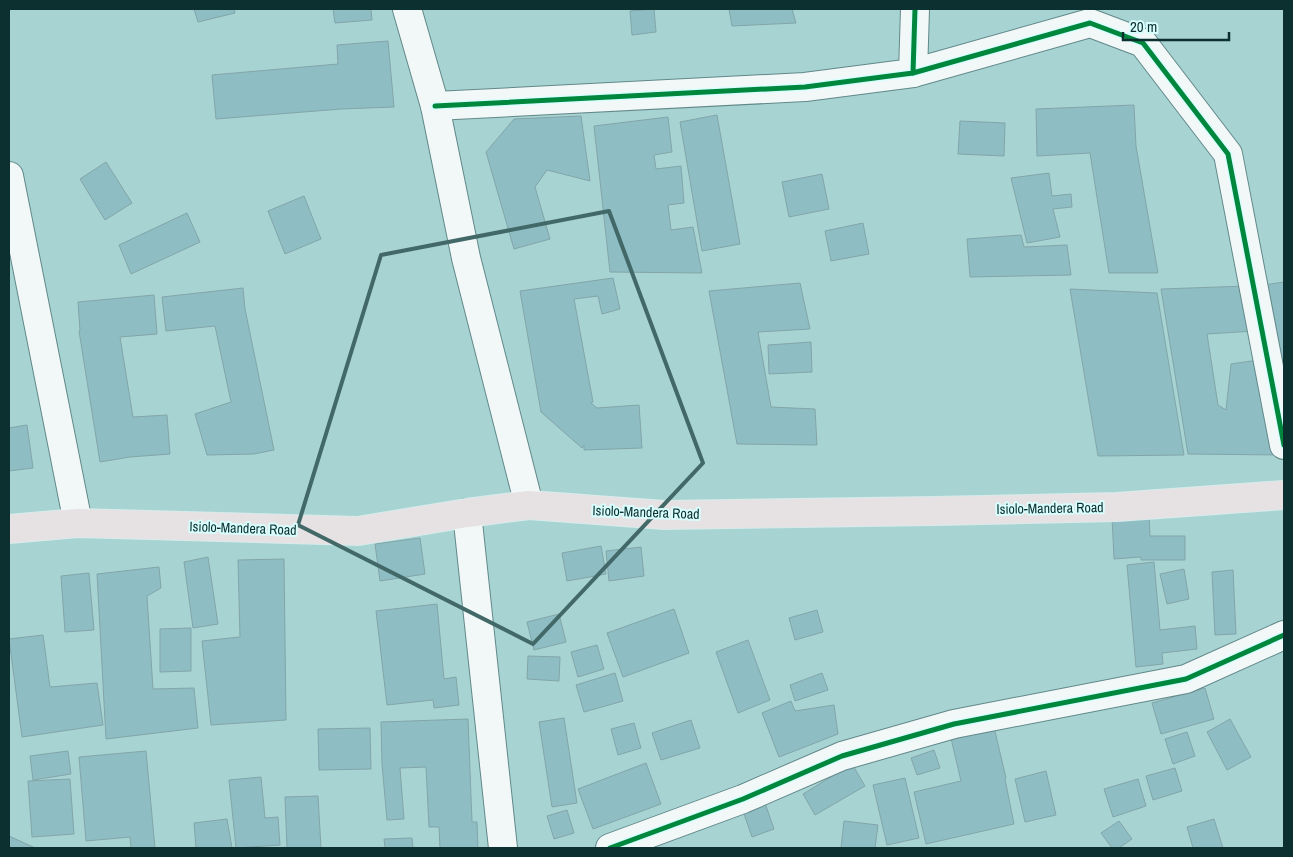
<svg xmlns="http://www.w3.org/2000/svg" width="1293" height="857" viewBox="0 0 1293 857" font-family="'Archivo Narrow',sans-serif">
<rect width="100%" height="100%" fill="#a7d3d3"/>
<g fill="#8ebdc3" stroke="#83a5a9">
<path d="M194,9h40l1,4 -37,9z"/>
<path d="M333,9h38l1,11 -37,3z"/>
<path d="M654,9l2,23 -24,3 -2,-24z"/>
<path d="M729,9h63l4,14 -64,3z"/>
<path d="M388,41l6,66 -53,2 -125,10 -4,-44 126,-11 -1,-19z"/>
<path d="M1134,105l2,41 22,127h-49l-19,-120 -53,3 -1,-47z"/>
<path d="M717,115l23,129 -38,7 -22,-129z"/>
<path d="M581,116l9,65 -43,-11 -12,17 15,52 -36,10 -28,-97 28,-33z"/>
<path d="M668,117l4,35 -18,3 2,14 25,-3 3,37 -16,2 3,25 22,-3 9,46 -92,-1 -16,-146z"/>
<path d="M960,121l45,2 -1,33 -46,-2z"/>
<path d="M106,162l26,41 -27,17 -25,-41z"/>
<path d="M1049,173l3,23 19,-2 1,13 -19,2 7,28 -33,6 -16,-65z"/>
<path d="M822,174l7,35 -40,8 -7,-35z"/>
<path d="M304,196l17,43 -36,15 -17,-43z"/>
<path d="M187,213l13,29 -69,32 -12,-29z"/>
<path d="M863,223l6,31 -38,7 -6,-30z"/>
<path d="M1021,235l3,12 43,-2 4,30 -101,2 -3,-38z"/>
<path d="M613,278l7,31 -18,5 -4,-18 -24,3 19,103 -2,1 6,5 42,-3 3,43 -58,2v-5l-2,3 -41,-36 -21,-121z"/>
<path d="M1284,282v144l-20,-141z"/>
<path d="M800,283l10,46 -52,3 13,75 44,2 2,36 -80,-1 -28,-153z"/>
<path d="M1247,286l8,45 -48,3 11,71 8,5 5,-46 34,-5 14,96 -91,-1 -27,-165z"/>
<path d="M243,288l2,21 29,141 -20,4 -47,1 -12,-41 36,-12 -16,-76 -49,5 -4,-34z"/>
<path d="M1070,289l87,4 27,162 -86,1z"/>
<path d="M154,295l3,39 -37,3 13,80 34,-2 3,39 -40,3 -30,5 -21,-131h1l-2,-29z"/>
<path d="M811,342l1,30 -43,2 -1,-29z"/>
<path d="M27,425l6,43 -24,3v-43z"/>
<path d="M1149,514l1,22h35v24h-44v-3l-27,2 -2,-42z"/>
<path d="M420,538l5,36 -45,7 -5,-37z"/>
<path d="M601,546l5,28 -39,7 -5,-28z"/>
<path d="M641,547l3,29 -35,5 -3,-30z"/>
<path d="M208,557l10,67 -25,4 -9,-66z"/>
<path d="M284,559l2,161 -75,5 -9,-84 38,-4 -2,-77z"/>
<path d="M1154,562l6,68 35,-4 2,23 -35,4 1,11 -27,3 -9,-102z"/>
<path d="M159,567l2,21 -14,8 6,93 41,-1 4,40 -92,11 -9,-165z"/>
<path d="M1184,569l5,30 -22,5 -7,-30z"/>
<path d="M1233,570l3,64 -21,1 -3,-63z"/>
<path d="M89,573l5,57 -29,2 -4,-56z"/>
<path d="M437,604l7,75 12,-2 3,28 -25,3 -1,-8 -46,5 -11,-94z"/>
<path d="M674,609l15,44 -66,24 -16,-44z"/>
<path d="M817,610l6,22 -28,8 -6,-22z"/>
<path d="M559,614l7,28 -32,8 -7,-28z"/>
<path d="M191,628v43l-31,1v-43z"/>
<path d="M43,635l7,52 47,-4 6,42 -81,12 -13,-98z"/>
<path d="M748,640l22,60 -32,13 -22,-61z"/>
<path d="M597,645l7,24 -26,8 -7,-25z"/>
<path d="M528,656l32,1 -1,24 -32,-2z"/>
<path d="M615,673l8,28 -39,11 -8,-27z"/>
<path d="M822,673l6,17 -33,11 -5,-16z"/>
<path d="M1205,688l9,31 -53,15 -9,-31z"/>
<path d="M791,701l4,10 39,-6 4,29 -59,23 -17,-44z"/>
<path d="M564,718l13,85 -25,4 -13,-85z"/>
<path d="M468,719l4,103h5l1,26h-38l-1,-21h-10l-3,-60 -26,1 4,51 -17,1 -5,-56 -1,-42z"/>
<path d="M1230,719l21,38 -24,13 -20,-38z"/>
<path d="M691,720l9,28 -39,12 -9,-27z"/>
<path d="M634,723l7,25 -23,7 -7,-26z"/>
<path d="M993,723l13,55 -1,1 9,45 -88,20 -12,-52 47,-11 -11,-47z"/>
<path d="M370,728l1,41 -52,1 -1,-41z"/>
<path d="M1187,732l8,24 -22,8 -8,-25z"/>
<path d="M934,750l6,18 -23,7 -6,-17z"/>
<path d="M68,751l3,23 -38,6 -3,-24z"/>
<path d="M146,751l9,97h-24l-1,-11 -44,4 -7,-84z"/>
<path d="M646,763l15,41 -68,25 -15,-40z"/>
<path d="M852,764l13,22 -50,29 -12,-21z"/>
<path d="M1175,768l7,23 -29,9 -7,-24z"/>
<path d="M1046,771l10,44 -31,7 -10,-43z"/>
<path d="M261,777l4,41 13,-1 2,28 -44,3 -7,-68z"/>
<path d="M905,778l14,60 -32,7 -14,-60z"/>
<path d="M70,779l4,55 -42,3 -4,-56z"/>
<path d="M1138,779l8,27 -33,11 -9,-28z"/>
<path d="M318,796l3,52h-34l-2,-51z"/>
<path d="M765,803l9,26 -22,8 -9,-26z"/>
<path d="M567,810l7,23 -20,6 -7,-23z"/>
<path d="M227,819l5,29h-36l-2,-25z"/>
<path d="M1214,819l9,29h-30l-6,-21z"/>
<path d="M844,821l34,4 -3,23h-34z"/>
<path d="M1119,821l13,18 -13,9h-7l-11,-15z"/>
<path d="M9,836l26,12h-26z"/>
<path d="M412,838l1,10h-28l-1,-9z"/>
</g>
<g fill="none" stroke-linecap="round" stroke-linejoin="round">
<defs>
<g id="street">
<path d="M407,9l28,97 31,152 63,247"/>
<path d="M913,73l177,-50 53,20 85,111 56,291"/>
<path d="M435,106l370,-19 108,-14 2,-64"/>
<path d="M9,176l69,347"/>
<path d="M467,513l36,335"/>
<path d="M610,848l133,-49 99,-43 112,-32 232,-45 98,-44"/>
</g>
<path id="highway" d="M9,529l69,-6 280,8 109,-18 62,-8 135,10 271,-4 182,-4 167,-12"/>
</defs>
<use href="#street" stroke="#628889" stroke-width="30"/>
<use href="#highway" stroke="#d7ebeb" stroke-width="30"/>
<use href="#street" stroke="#f2f8f8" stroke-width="28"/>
<use href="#highway" stroke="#e6e2e3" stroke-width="28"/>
<defs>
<g id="cycleway">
<path d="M913,73l177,-50 53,20 85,111 56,291"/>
<path d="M435,106l370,-19 108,-14 2,-64"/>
<path d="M610,848l133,-49 99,-43 112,-32 232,-45 98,-44"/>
</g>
</defs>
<use href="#cycleway" stroke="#d8fefe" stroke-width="8"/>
<use href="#cycleway" stroke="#00873e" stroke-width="5"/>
</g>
<path fill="none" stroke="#426868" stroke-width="4" stroke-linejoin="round" d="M609,211l94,252 -170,181 -235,-119 83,-270z"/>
<g text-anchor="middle" stroke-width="4" stroke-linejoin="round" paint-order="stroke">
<g font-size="14" fill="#0c2f2f" stroke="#d8fefe">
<text transform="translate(1050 508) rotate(-1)" y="5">Isiolo-Mandera Road</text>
<text transform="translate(646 512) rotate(2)" y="5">Isiolo-Mandera Road</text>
<text transform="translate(243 528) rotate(2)" y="5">Isiolo-Mandera Road</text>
</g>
</g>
<rect width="1293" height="857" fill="none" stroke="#0c2f2f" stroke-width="20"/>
<path d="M1123 32v8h106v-8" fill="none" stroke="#0c2f2f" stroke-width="2.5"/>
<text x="1130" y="32" font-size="15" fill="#0c2f2f" stroke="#d8fefe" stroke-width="4" paint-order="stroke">20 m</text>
</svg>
